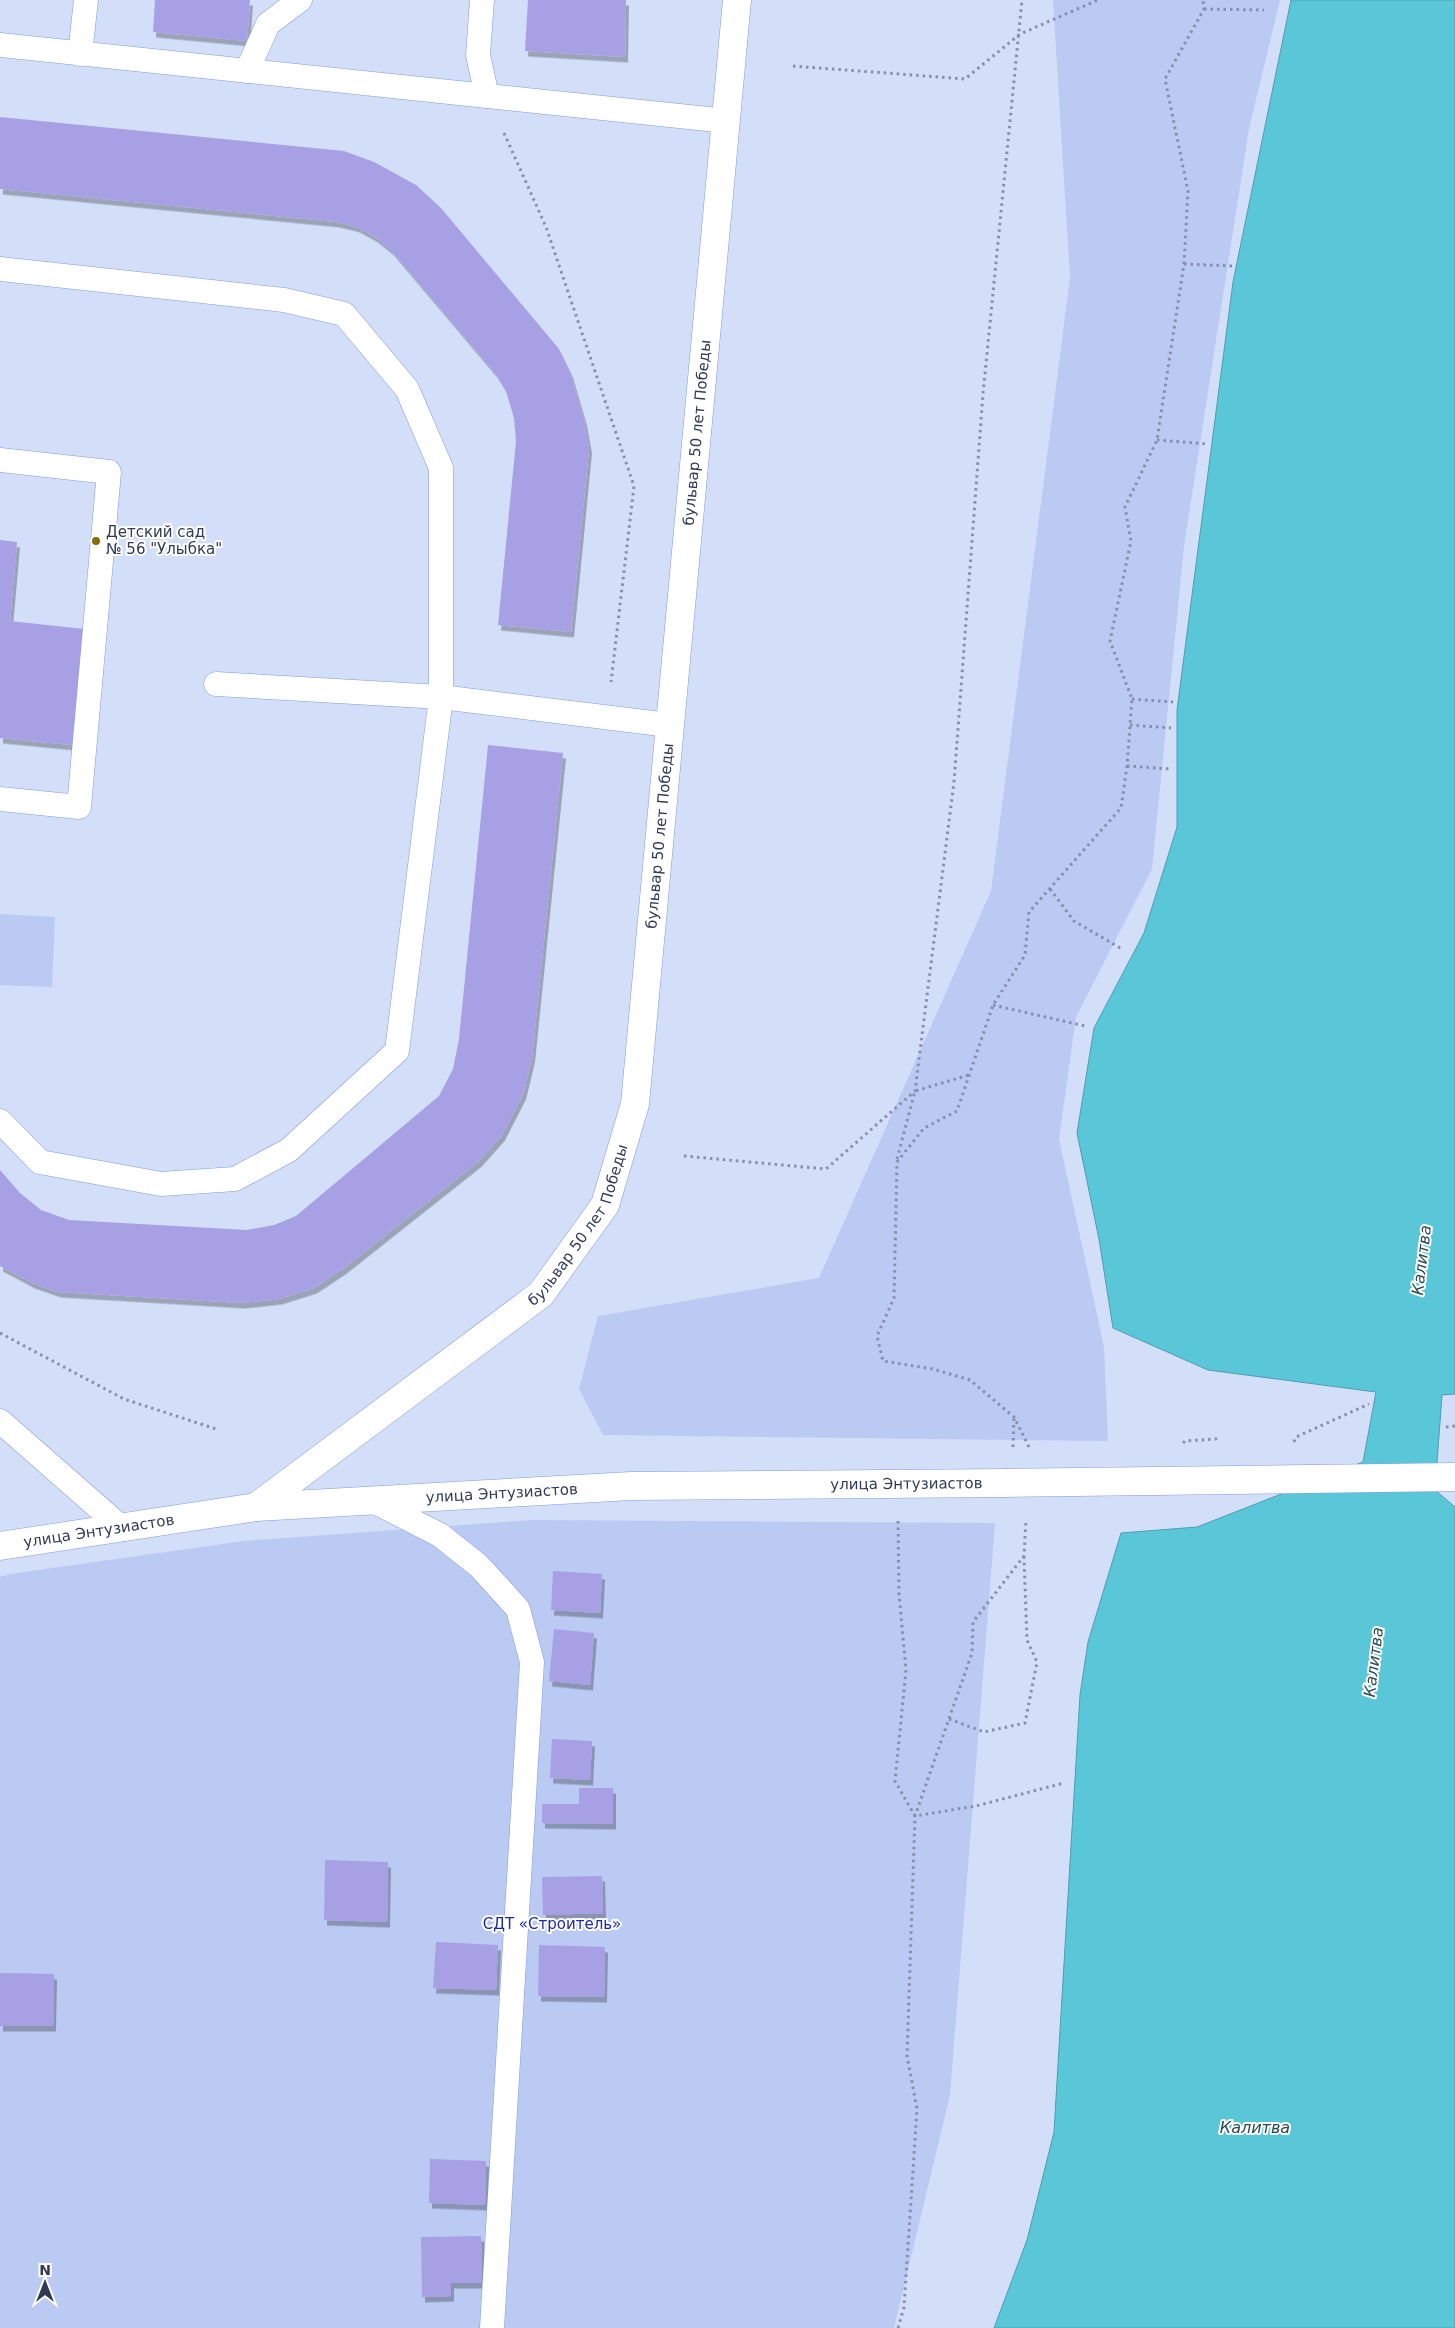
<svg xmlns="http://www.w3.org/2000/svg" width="1455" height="2328" viewBox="0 0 1455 2328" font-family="'DejaVu Sans',sans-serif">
<defs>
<filter id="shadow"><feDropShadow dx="3" dy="5.5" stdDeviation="0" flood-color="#0004"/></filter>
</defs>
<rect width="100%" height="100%" fill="#d3def9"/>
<g fill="#bacaf3">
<path d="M1053,0h227l-31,129 -65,417 -32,323 -76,148 -17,122 45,208 4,94 -505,-6 -24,-46 19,-73 221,-38 172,-387 79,-613z"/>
<path d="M0,914l55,3 -3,70 -52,-2z"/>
<path d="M532,1520l463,3 -45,572 -56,233h-894v-751l10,-3 234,-33z"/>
</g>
<path fill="#5ac7d8" stroke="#4d9db1" d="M1291,0h164v1394l-13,1 -7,95 20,17v821h-461l33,-88 27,-108 26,-437 8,-53 33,-109 76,-6 166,-65 13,-70 -168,-22 -95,-42 -14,-89 -22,-106 17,-105 50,-95 33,-106v-117l56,-428z"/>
<g fill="#a8a0e5" filter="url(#shadow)">
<path d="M155,0h95l-3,41 -94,-9z"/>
<path d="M528,0h98l-1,57 -100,-6z"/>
<path d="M0,117l344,34 30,11 42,23 25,23 118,141 11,23 14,48 5,28 -18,184 -73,-7 18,-184 -2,-23 -8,-27 -11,-18 -104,-123 -16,-13 -18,-10 -20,-5 -337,-33z"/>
<path d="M0,540l17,2 -7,79 74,8 -12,116 -72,-7z"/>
<path d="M488,745l75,8 -31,304 -9,37 -21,41 -23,26 -135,107 -30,20 -35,11 -37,4 -184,-11 -26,-9 -32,-17v-96l20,23 21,17 28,10 178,10 27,-5 22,-9 143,-120 14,-27 6,-30z"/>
<path d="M553,1571l49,3 -2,39 -49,-3z"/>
<path d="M554,1629l40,4 -4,52 -41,-4z"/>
<path d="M552,1739l40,2 -2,39 -40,-2z"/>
<path d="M579,1788h34v36l-71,-1v-19h37z"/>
<path d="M325,1860l63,2 -1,60 -63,-2z"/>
<path d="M602,1876l1,37 -60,2 -1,-38z"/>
<path d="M436,1942l62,3 -2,45 -63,-2z"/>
<path d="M539,1945l66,2 -1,50 -66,-1z"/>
<path d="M0,1973l54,1 -1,52h-53z"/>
<path d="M430,2159l56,2 -1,44 -56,-2z"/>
<path d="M481,2236l1,47h-31v13l-29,1 -1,-60z"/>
</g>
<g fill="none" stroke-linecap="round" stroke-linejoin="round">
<defs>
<g id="service">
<path d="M482,0l-4,55 9,41"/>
<path d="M0,45l727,76"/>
<path d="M80,54l6,-54"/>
<path d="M247,71l21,-47 32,-24"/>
<path d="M0,269l284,31 60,14 63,75 34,79v229l-44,354 -108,99 -54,29 -74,5 -121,-22 -40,-41"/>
<path d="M0,460l109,12 -30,335 -79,-8"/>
<path d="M216,684l225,13 228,28"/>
<path d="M0,1421l123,108"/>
<path d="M375,1502l65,33 39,31 39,43 14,53 -40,666"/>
</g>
<g id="tertiary">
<path id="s1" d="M256,1507l285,-213 64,-89 30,-101 102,-1104"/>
</g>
<g id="secondary">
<path id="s2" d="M0,1546l256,-39 375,-21 375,-3"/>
</g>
</defs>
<use href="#service" stroke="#849bdb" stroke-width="25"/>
<use href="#tertiary" stroke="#849bdb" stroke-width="29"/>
<use href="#secondary" stroke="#849bdb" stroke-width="29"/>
<g stroke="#858faa" stroke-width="3" stroke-dasharray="2.5 4" stroke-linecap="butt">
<path d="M1204,9l60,1"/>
<path d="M793,66l172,13 55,-45 78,-34"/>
<path d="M504,133l42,94 88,259 -23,196"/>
<path d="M1184,264l48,2"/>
<path d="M1157,440l50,4"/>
<path d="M1132,699l41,3"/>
<path d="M1130,725l41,3"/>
<path d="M1127,766l44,3"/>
<path d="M1050,889l24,32 48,28"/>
<path d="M993,1005l92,21"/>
<path d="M684,1156l142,13 89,-78 39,-309 29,-388 39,-394"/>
<path d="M897,1159l18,-68 54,-16"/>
<path d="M0,1333l124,66 92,30"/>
<path d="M1446,1427l9,-1"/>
<path d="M1294,1442l2,-5 73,-33"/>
<path d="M1183,1443l2,-2 31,-2 4,3"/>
<path d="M1013,1447l1,-29"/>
<path d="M1029,1447l-15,-30 -44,-37 -37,-11 -50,-8 -6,-25 17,-38 3,-136 27,-34 33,-17 36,-106 32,-50 4,-43 92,-104 6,-42 5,-67 -22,-58 21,-100 -6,-34 32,-67 27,-176 4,-73 -23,-112 39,-70 -1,-9"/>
<path d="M898,1521l1,73 7,76 -11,111 20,35 61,-10 88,-23"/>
<path d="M949,1719l35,13 41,-9 12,-61 -10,-22 -3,-83"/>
<path d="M898,2328l6,-21 13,-198 -10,-53 8,-240 57,-163 1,-31 51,-66 2,-36"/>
</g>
<use href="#service" stroke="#fff" stroke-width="24"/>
<use href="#tertiary" stroke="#fff" stroke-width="28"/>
<use href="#secondary" stroke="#fff" stroke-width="28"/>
<defs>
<path id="secondary-bridge" d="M1006,1483l449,-6"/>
</defs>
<use href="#secondary-bridge" stroke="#849bdb" stroke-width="29" stroke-linecap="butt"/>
<use href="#secondary-bridge" stroke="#fff" stroke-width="28"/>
</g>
<circle fill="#896c0b" stroke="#fff" stroke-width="2" cx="96" cy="541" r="5"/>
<g text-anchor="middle" stroke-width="4" stroke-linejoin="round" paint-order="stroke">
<g font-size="15" fill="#303a55" stroke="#fff">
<text dy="5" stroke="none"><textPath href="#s1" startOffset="1245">бульвар 50 лет Победы</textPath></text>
<text dy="5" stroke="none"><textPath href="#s1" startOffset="840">бульвар 50 лет Победы</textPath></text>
<text dy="5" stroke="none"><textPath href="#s1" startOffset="435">бульвар 50 лет Победы</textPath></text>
<text dy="5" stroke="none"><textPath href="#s2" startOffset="910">улица Энтузиастов</textPath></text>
<text dy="5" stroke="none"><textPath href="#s2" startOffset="505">улица Энтузиастов</textPath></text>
<text dy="5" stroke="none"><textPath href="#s2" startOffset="100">улица Энтузиастов</textPath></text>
</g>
<g font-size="15" fill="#303a55" stroke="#fff" text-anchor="start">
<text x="106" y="537">Детский сад<tspan x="106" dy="17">№ 56 "Улыбка"</tspan></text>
</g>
<g font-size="15" fill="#1d26a7" stroke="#fff">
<text x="552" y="1929">СДТ «Строитель»</text>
</g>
<g font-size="16" font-style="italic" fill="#294a4f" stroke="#fff">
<text transform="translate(1421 1260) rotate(-83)" y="6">Калитва</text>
<text transform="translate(1373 1662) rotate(-83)" y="6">Калитва</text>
<text x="1255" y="2133">Калитва</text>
</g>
</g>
<g transform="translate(45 2283)" stroke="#ffffff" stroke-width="4" paint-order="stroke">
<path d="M0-4L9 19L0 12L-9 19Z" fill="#303a55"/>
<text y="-8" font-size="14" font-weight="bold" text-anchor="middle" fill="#303a55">N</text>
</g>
</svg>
